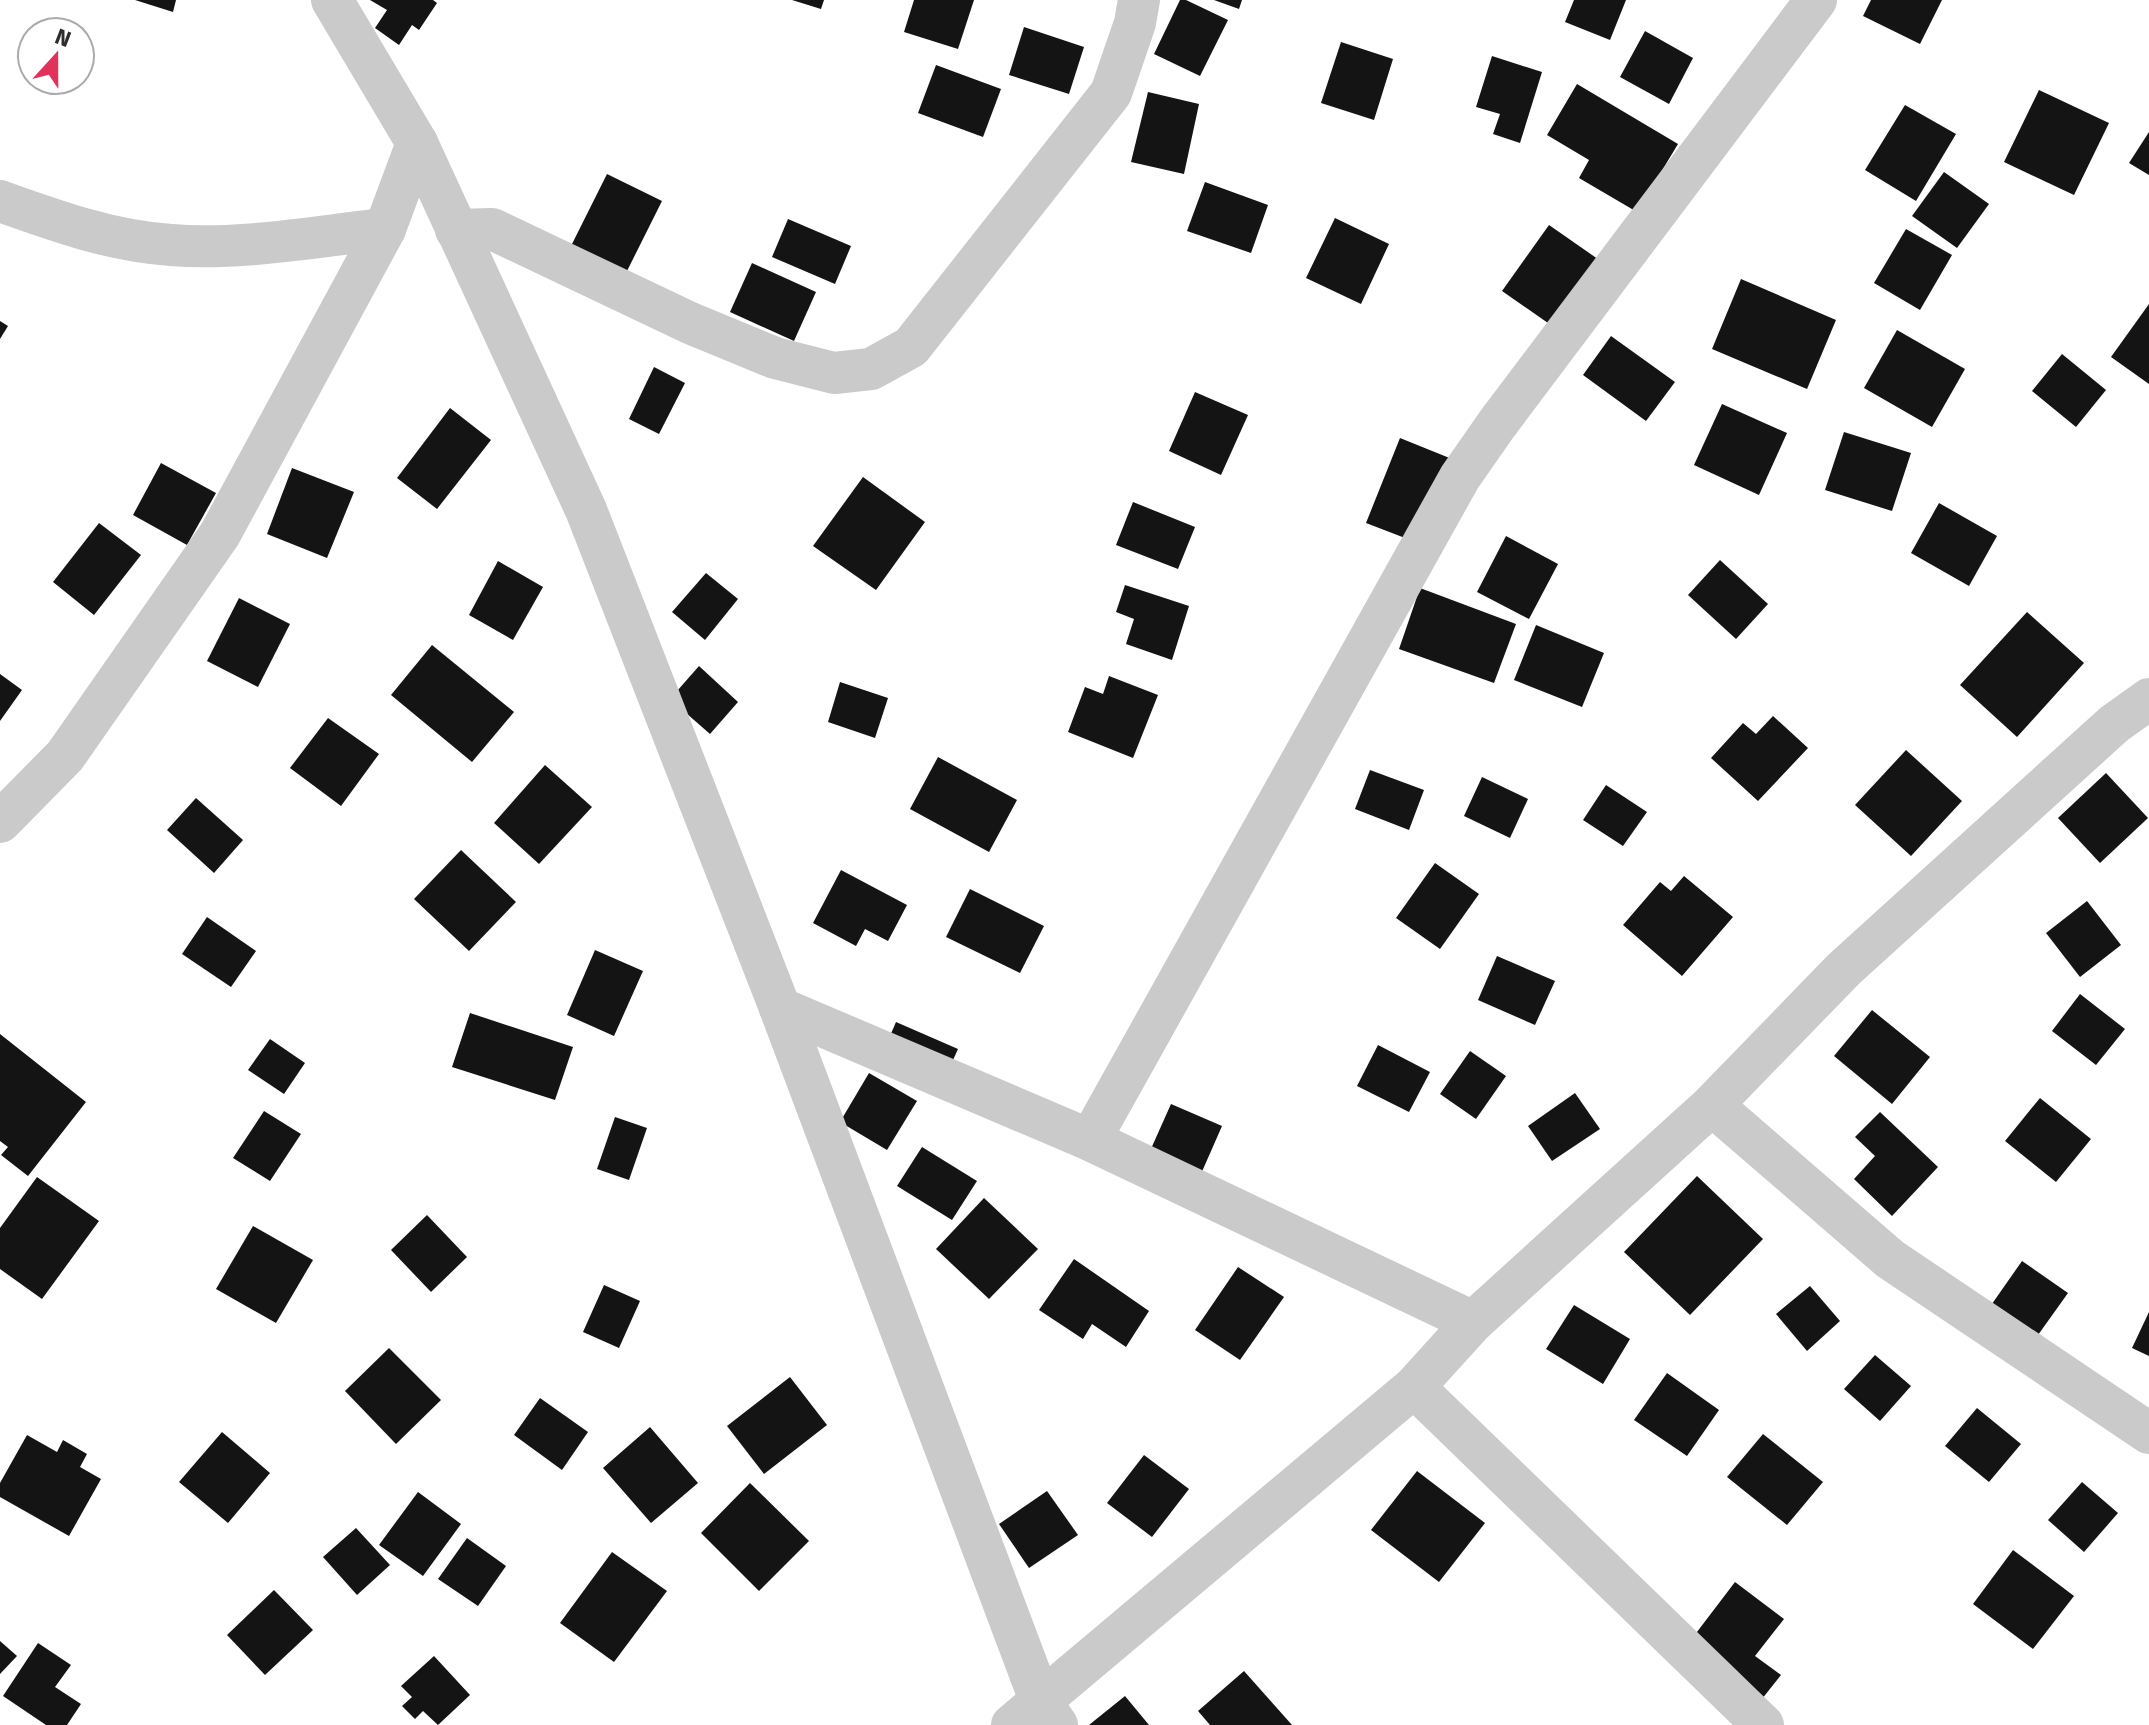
<svg xmlns="http://www.w3.org/2000/svg" width="2149" height="1725" viewBox="0 0 2149 1725" font-family="'Fira Sans',sans-serif">
<rect width="100%" height="100%" fill="#fff"/>
<g fill="#141414">
<path d="M135,0h41l-3,12z"/>
<path d="M370,0h63l4,3 -18,27 -7,-5 -13,20 -24,-17 12,-18z"/>
<path d="M792,0h32l-3,9z"/>
<path d="M914,0h60l-16,49 -54,-17z"/>
<path d="M1180,0h6l42,20 -28,56 -46,-22z"/>
<path d="M1214,0h28l-3,9z"/>
<path d="M1574,0h52l-16,40 -45,-18z"/>
<path d="M1871,0h71l-22,44 -57,-28z"/>
<path d="M1024,27l60,20 -15,47 -60,-19z"/>
<path d="M1645,31l48,27 -24,46 -49,-27z"/>
<path d="M1341,42l52,17 -19,61 -53,-17z"/>
<path d="M1492,56l50,16 -22,71 -27,-9 7,-20 -24,-7z"/>
<path d="M936,65l65,24 -18,48 -65,-24z"/>
<path d="M1577,84l101,60 -41,68 -58,-34 10,-18 -42,-25z"/>
<path d="M2039,90l70,33 -35,72 -70,-33z"/>
<path d="M1148,92l51,12 -15,70 -53,-12z"/>
<path d="M1905,105l51,29 -40,67 -51,-31z"/>
<path d="M2149,132v43l-20,-12z"/>
<path d="M1944,172l45,32 -32,44 -45,-32z"/>
<path d="M607,174l55,27 -37,74 -55,-27z"/>
<path d="M1205,182l63,23 -17,48 -64,-22z"/>
<path d="M1335,218l54,26 -28,60 -55,-26z"/>
<path d="M788,219l63,27 -16,38 -63,-27z"/>
<path d="M1549,225l56,39 -47,66 -56,-39z"/>
<path d="M1906,229l46,26 -32,55 -46,-27z"/>
<path d="M752,263l64,29 -22,49 -64,-29z"/>
<path d="M1741,279l95,41 -29,69 -95,-40z"/>
<path d="M2149,304v80l-38,-27z"/>
<path d="M0,321l8,5 -8,13z"/>
<path d="M1897,330l68,39 -33,58 -68,-39z"/>
<path d="M1611,336l64,46 -29,39 -63,-46z"/>
<path d="M2062,354l44,36 -30,37 -44,-36z"/>
<path d="M654,367l31,16 -26,51 -30,-15z"/>
<path d="M1195,392l53,23 -27,60 -52,-24z"/>
<path d="M1722,404l65,29 -28,62 -65,-30z"/>
<path d="M450,408l41,32 -54,69 -40,-31z"/>
<path d="M1844,432l67,21 -19,58 -67,-21z"/>
<path d="M1400,438l52,21 -34,84 -52,-20z"/>
<path d="M161,463l55,30 -29,52 -54,-30z"/>
<path d="M292,468l62,24 -27,66 -60,-24z"/>
<path d="M863,477l62,45 -49,68 -63,-44z"/>
<path d="M1133,502l62,25 -17,42 -62,-24z"/>
<path d="M1939,503l58,33 -28,50 -58,-33z"/>
<path d="M99,523l42,32 -47,60 -41,-33z"/>
<path d="M1506,536l52,28 -29,55 -52,-27z"/>
<path d="M1720,560l48,44 -32,35 -48,-44z"/>
<path d="M498,561l45,26 -30,53 -44,-25z"/>
<path d="M706,573l32,26 -33,41 -33,-28z"/>
<path d="M1125,585l64,21 -17,54 -46,-16 8,-25 -18,-7z"/>
<path d="M1420,588l96,36 -22,59 -95,-34z"/>
<path d="M239,598l51,26 -32,63 -51,-26z"/>
<path d="M2027,612l57,51 -67,74 -57,-52z"/>
<path d="M1536,625l68,28 -22,54 -68,-27z"/>
<path d="M432,645l82,67 -42,50 -81,-67z"/>
<path d="M699,666l39,36 -28,32 -40,-35z"/>
<path d="M0,674l22,16 -22,31z"/>
<path d="M1109,676l49,19 -25,63 -65,-26 17,-45 18,7z"/>
<path d="M840,682l48,16 -13,40 -47,-16z"/>
<path d="M1773,716l35,32 -50,53 -47,-43 32,-35 13,11z"/>
<path d="M328,718l51,36 -38,52 -51,-38z"/>
<path d="M1906,750l56,51 -51,55 -56,-51z"/>
<path d="M938,757l79,43 -28,52 -79,-43z"/>
<path d="M545,765l47,42 -53,57 -45,-41z"/>
<path d="M1370,770l54,20 -15,40 -54,-21z"/>
<path d="M2106,773l42,45 -48,45 -42,-45z"/>
<path d="M1482,777l46,22 -18,39 -46,-22z"/>
<path d="M1606,785l41,27 -24,34 -40,-26z"/>
<path d="M196,798l47,42 -29,33 -47,-43z"/>
<path d="M461,850l55,52 -47,49 -55,-52z"/>
<path d="M1435,863l44,31 -39,55 -44,-31z"/>
<path d="M841,870l66,35 -19,36 -23,-12 -9,17 -43,-23z"/>
<path d="M1684,876l49,41 -51,59 -59,-51 37,-43 11,9z"/>
<path d="M970,889l74,37 -24,47 -74,-36z"/>
<path d="M2087,901l34,44 -41,32 -34,-44z"/>
<path d="M207,917l49,34 -25,36 -49,-33z"/>
<path d="M595,950l48,21 -29,65 -47,-21z"/>
<path d="M1497,956l58,25 -20,44 -57,-25z"/>
<path d="M2080,994l45,35 -29,36 -44,-34z"/>
<path d="M1872,1010l58,47 -38,47 -58,-48z"/>
<path d="M470,1013l103,34 -18,53 -103,-33z"/>
<path d="M896,1022l62,27 -19,42 -61,-27z"/>
<path d="M0,1034l86,68 -58,74 -27,-21 7,-8 -8,-6z"/>
<path d="M270,1039l35,24 -21,31 -36,-24z"/>
<path d="M1378,1045l52,27 -21,40 -52,-26z"/>
<path d="M1470,1051l36,25 -30,43 -36,-25z"/>
<path d="M869,1073l48,28 -30,49 -47,-28z"/>
<path d="M1575,1093l25,36 -48,32 -24,-35z"/>
<path d="M2040,1098l51,41 -35,43 -51,-41z"/>
<path d="M1171,1104l51,22 -25,57 -51,-23z"/>
<path d="M264,1111l37,23 -31,47 -37,-23z"/>
<path d="M1880,1112l58,55 -46,49 -38,-37 21,-23 -20,-19z"/>
<path d="M615,1117l32,11 -18,52 -32,-11z"/>
<path d="M922,1147l55,34 -25,39 -55,-34z"/>
<path d="M1697,1176l66,63 -73,76 -66,-63z"/>
<path d="M37,1177l62,44 -57,78 -42,-30v-41z"/>
<path d="M984,1198l54,51 -49,50 -53,-50z"/>
<path d="M427,1215l40,42 -36,35 -40,-42z"/>
<path d="M253,1226l60,34 -37,63 -60,-34z"/>
<path d="M1074,1259l75,52 -23,36 -34,-23 -9,15 -44,-29z"/>
<path d="M2022,1261l46,32 -35,49 -46,-31z"/>
<path d="M1238,1267l46,30 -44,63 -45,-30z"/>
<path d="M604,1285l36,16 -21,47 -36,-16z"/>
<path d="M1810,1286l30,35 -33,30 -31,-37z"/>
<path d="M1574,1305l56,34 -27,45 -57,-35z"/>
<path d="M2149,1312v44l-17,-8z"/>
<path d="M389,1348l52,52 -45,44 -51,-53z"/>
<path d="M1875,1355l36,31 -31,35 -36,-32z"/>
<path d="M1667,1373l52,37 -32,46 -53,-36z"/>
<path d="M790,1377l37,48 -63,49 -37,-48z"/>
<path d="M540,1398l48,34 -26,38 -48,-35z"/>
<path d="M1977,1408l44,36 -32,38 -44,-36z"/>
<path d="M650,1427l48,56 -47,40 -48,-55z"/>
<path d="M222,1432l48,41 -42,50 -49,-41z"/>
<path d="M1763,1434l60,48 -36,43 -60,-48z"/>
<path d="M27,1435l30,17 6,-12 24,14 -7,13 21,12 -32,57 -69,-39v-14z"/>
<path d="M1144,1455l45,34 -37,48 -45,-34z"/>
<path d="M1417,1471l68,52 -46,59 -68,-52z"/>
<path d="M2082,1482l36,31 -34,39 -36,-32z"/>
<path d="M750,1483l59,58 -50,50 -58,-58z"/>
<path d="M1047,1491l31,44 -49,33 -30,-44z"/>
<path d="M418,1492l43,32 -38,52 -44,-31z"/>
<path d="M356,1528l34,37 -33,30 -34,-38z"/>
<path d="M467,1538l39,28 -28,40 -40,-27z"/>
<path d="M2013,1550l61,46 -41,53 -60,-45z"/>
<path d="M612,1552l55,39 -53,71 -54,-39z"/>
<path d="M1735,1582l49,37 -29,37 26,19 -23,29 -74,-55z"/>
<path d="M274,1590l39,40 -48,45 -38,-40z"/>
<path d="M0,1641l17,15 -17,18z"/>
<path d="M38,1643l33,22 -16,22 26,17 -14,21h-21l-43,-29z"/>
<path d="M434,1656l36,39 -32,30 -15,-14 -8,8 -13,-13 10,-9 -11,-11z"/>
<path d="M1244,1671l48,54h-82l-12,-14z"/>
<path d="M1125,1696l24,29h-60z"/>
</g>
<g fill="none" stroke-linecap="round" stroke-linejoin="round">
<g stroke="#cacaca" stroke-width="42">
<path d="M332,0l85,143 169,367 194,498 260,692 17,25"/>
<path d="M0,201c56,20 111,40 171,44 67,6 147,-9 214,-16"/>
<path d="M456,230l36,-1 198,94 85,35 59,15 37,-4 40,-22 200,-254 24,-70 4,-23"/>
<path d="M0,822l65,-66 155,-222 165,-305 32,-86"/>
<path d="M780,1008l310,132 383,182"/>
<path d="M1712,1105l178,154 259,174"/>
<path d="M1090,1140l370,-663 37,-53 319,-424"/>
<path d="M1414,1387l349,338"/>
<path d="M1012,1725l402,-338 59,-65 239,-217 132,-136 270,-245 35,-25"/>
</g>
</g>
<g transform="translate(56 56) rotate(21)"><circle r="38" fill="#ffffff" stroke="#ababab" stroke-width="2"/>
<path d="M0-6L14 30L0 20L-14 30Z" fill="#e1325b"/>
<text y="-12" font-size="22" font-weight="bold" text-anchor="middle" fill="#2d2d2d">N</text>
</g>
</svg>
